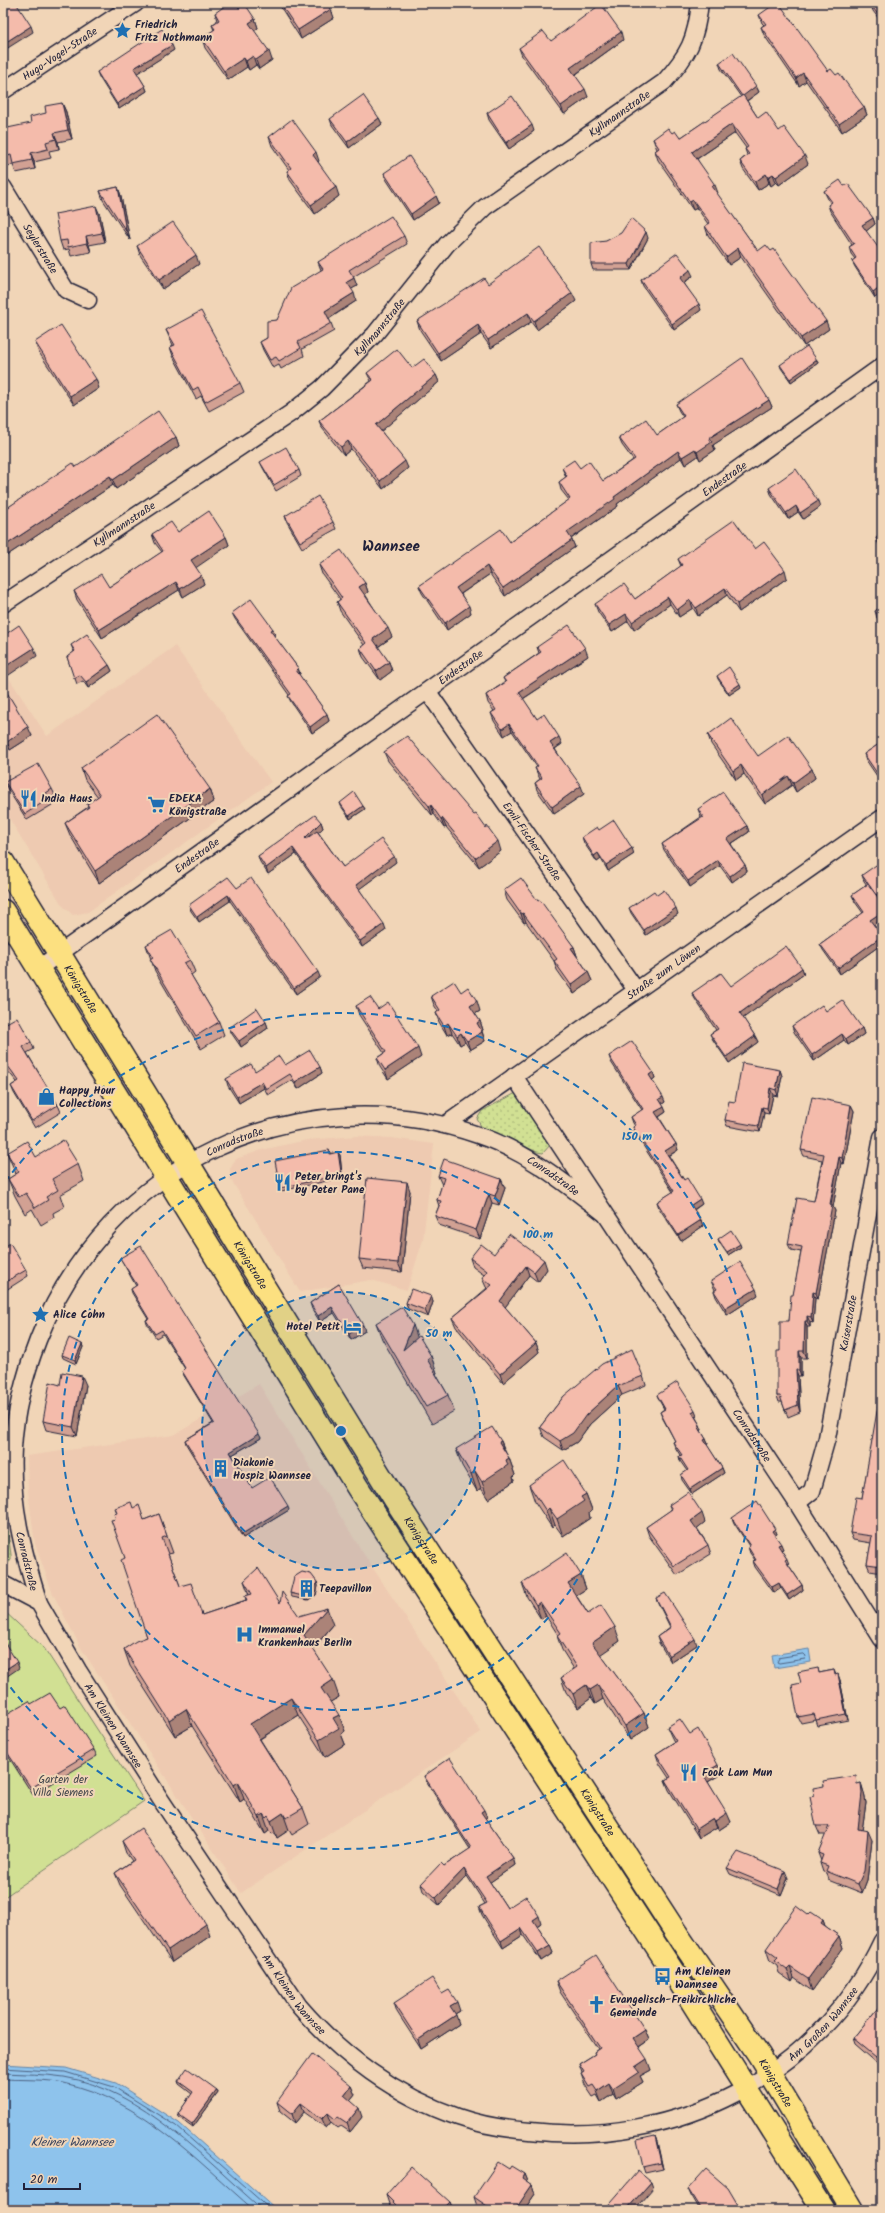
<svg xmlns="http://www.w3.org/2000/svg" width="885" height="2213" viewBox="0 0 885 2213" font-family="Kalam,sans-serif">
<defs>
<pattern id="grass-dots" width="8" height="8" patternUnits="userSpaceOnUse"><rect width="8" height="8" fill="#d1e093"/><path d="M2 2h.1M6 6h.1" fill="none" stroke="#b3c080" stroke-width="1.8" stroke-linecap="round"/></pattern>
</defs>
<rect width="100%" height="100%" fill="#f1d5b7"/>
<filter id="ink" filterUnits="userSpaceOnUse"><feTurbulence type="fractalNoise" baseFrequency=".025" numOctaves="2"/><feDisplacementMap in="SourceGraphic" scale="8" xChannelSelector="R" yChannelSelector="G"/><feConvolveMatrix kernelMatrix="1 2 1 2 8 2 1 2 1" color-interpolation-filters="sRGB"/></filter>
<g filter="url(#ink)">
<g fill="#eecab1">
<path d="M175,646l96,136 -183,130 -15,3 -11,-10 -59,-97v-139l44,67z"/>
<path d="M357,1136l34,2 43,6 -11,96 -16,50 -36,-10 -71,12 -70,-114v-9l6,-10 26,-9 45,-10z"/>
<path d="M259,1384l104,169 118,179 -240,161 -160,-245 -28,-54 -18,-50 -2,-15 -5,-39 -1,-34 147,-21z"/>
</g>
<g fill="url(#grass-dots)" stroke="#7a8167">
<path d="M516,1093l35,51 -8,9 -6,-1 -55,-24 -5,-9 5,-8z"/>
<path d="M3,1494l8,61v5l-8,9z"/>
</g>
<path fill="#d1e093" stroke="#7a8167" d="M3,1610l41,38 100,153 -141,97z"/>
<g fill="#8ec3ec" stroke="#6383a5">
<path d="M809,1649l2,13 -37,6 -2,-13z"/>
<path d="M3,2064l63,4 50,15 63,40 98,87h-274z"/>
</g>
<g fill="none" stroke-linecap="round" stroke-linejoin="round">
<g stroke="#4d6282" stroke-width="1">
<path d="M804,1654l2,2 -1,3 -26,4 -2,-1 2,-4z"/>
<path d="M3,2068l62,4 49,15 62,39 95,84"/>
<path d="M3,2073c20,1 41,1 61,4 79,13 141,83 199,133"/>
<path d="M3,2079c20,1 42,0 61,4 78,17 132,77 190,127"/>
</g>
<defs>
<g id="street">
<path id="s1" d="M3,91l133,-88"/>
<path id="s2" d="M3,187l63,103 22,10"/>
<path id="s3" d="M3,604l237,-157 51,-34 31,-25 53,-54 72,-90 38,-37 179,-125c25,-28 32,-42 36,-79"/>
<path id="s4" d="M428,692l208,298"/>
<path id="s5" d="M39,968l843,-602"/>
<path id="s6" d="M514,1076l283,427 85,136"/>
<path id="s7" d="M445,1125l437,-307"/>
<path id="s8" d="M797,1503l15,-12 15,-53 55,-301"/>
<path id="s9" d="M3,1584l36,19 39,67 83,130 138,206c42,49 97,90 159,111 23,8 48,12 72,14 146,17 289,-55 352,-190"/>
<path id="s10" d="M39,1603c-16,-51 -29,-101 -26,-155 2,-36 12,-74 25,-108 68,-176 261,-267 440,-205 48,16 87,48 126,78"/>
</g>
<g id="primary">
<path id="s11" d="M3,862l391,636 281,433 84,124 93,155"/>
<path d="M3,911l355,577 314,482 151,240"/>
</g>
</defs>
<use href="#street" stroke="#22223b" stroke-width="19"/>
<use href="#primary" stroke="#22223b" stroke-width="25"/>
<use href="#street" stroke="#f1d5b7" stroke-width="16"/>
<use href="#primary" stroke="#fce080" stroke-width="22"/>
</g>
<g fill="#d2a193" stroke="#22223b">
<path d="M278,3h49l7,15 -33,21z"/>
<path d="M882,3v20l-9,-12 -2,-6z"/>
<path d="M239,8l16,11 3,9 -4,3 18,29 -13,9 -3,-4 -7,5 -2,-3 -19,13 -23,-32 -3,-10 12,-8 -2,-5 5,-4 -2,-8z"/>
<path d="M759,15l69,56 8,4 28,32 3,8 -25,17 -36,-51 -7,5 -35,-51 -3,-8 3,-2 -2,-2z"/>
<path d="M623,40l-48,35 13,22 -24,17 -42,-58 -3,-8 32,-7z"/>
<path d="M174,50l-37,23 8,13 2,5 -28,18 -20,-32 -2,-5z"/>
<path d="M719,63l37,23 3,6 -12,9 11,17 21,13 29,33 -29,21 -3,-3 -5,4 -2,-3 -11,7 -15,-21 -3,-8 7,-6 -2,-6 1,-1 -11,-15 -38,26 20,35 41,57 71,78 -25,17 -63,-89 -12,8 -21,-30 -3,-9 3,-2 -11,-16 -4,2 -35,-50 -3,-9 2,-2 -1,-2 -3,-8 19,-6 8,5 61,-41 -20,-28z"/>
<path d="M62,103l4,9 6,27 -14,3 1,7 -10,2 2,7 -17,4 1,7 -19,4 -3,-8 -6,1 -3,-9 27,-34z"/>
<path d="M487,113l47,18 -25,18 -20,-29z"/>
<path d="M379,118l3,6 -33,24 -17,-23 -2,-6z"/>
<path d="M269,137l50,24 -1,1 21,34 -24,18 -25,-34 -3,-9 2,-1 -17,-24z"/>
<path d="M384,173l52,23 3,7 -26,17 -27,-41z"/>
<path d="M844,186l29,32 2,6 -9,7 9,67 -20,-31 -3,-6 3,-2 -4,-5 -2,-7 3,-2 -22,-34 -2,-6 2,-2 -6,-12z"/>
<path d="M118,187l3,9 9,44 -27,-40 -3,-9z"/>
<path d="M100,215l5,27 -16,3 2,7 -20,4 -2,-7 -6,1 -3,-9z"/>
<path d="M404,236l3,8 -54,33 4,9 -6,3 5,12 -27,18 2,4 3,8 -32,18 2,7 -23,13 -2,-4 -6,3 -10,-18 -3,-8 7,-4 10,-18 44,-50 -3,-8z"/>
<path d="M648,238l-17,32h-38l-2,-6 15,-23z"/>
<path d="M137,246l62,18 -36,25 -23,-34z"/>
<path d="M693,276l-9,7 17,27 -27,20 -31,-44 -2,-6z"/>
<path d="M488,284l88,17 -39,29 -6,-8 -40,26 -10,-14 -40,27 -21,-31 -3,-9z"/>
<path d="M166,330l74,53 4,9 -35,19 -8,-15 -5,3 -23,-43 -3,-9 3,-2 -3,-6z"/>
<path d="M35,342l64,46 -25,17 -36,-54z"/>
<path d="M817,360l1,3 -27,19 -10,-14 -1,-3z"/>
<path d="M412,368l24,7 3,7 -58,49 27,37 -25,21 -32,-40 -7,6 -22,-27 -3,-7 52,-40 -4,-8z"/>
<path d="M769,400l3,7 -59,38 2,5 -15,10 -2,-4 -13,9 -4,-7 -64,46 1,2 -47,33 4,8 -70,49 -15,-22 -29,20 10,19 -24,17 -25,-37 -3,-7 91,-44 59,-42 -8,-10 -2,-8 7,-5 -4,-9h18l23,13 30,-21 -11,-15 -3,-7 38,-3 26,-18 -4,-6 -3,-7z"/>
<path d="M176,437l3,9 -63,43 -3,-4 -110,73v-57l4,7 69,-41z"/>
<path d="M260,462l39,8 2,6 -25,15 -13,-23z"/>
<path d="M769,488l51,19 -17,12 -5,-7 -10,7 -17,-25z"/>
<path d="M285,516l48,6 3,7 -34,19 -15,-26z"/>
<path d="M178,532l48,5 3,8 -34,22 9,17 -21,13 -4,-7 -77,48 -25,-38 -3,-9 35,-4 53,-35 -7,-9 -3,-9z"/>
<path d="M882,534v15l-4,-6 -2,-5z"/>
<path d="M755,549l32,29 -48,34 -12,-17 -29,21 -5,-8 -14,9 -9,-13 -36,26 -6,-9 -16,11 -14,-20 -3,-8 40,-5 46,-33 -3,-7z"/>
<path d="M319,565l46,18 3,9 -3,2 27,43 -14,10 11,15 3,9 -12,9 -17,-23 -3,-9 4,-3 -24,-34 -3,-9 3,-3 -18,-25z"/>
<path d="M882,606v17l-5,-5 -2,-7z"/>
<path d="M232,613l41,16 2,6 -1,1 24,32 2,6 -1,1 28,39 2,7 -17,12 -21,-31 -3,-6 1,-1 -54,-76z"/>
<path d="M71,645l38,20 3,6 -24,17 -5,-7 -6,3 -10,-27 7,-5z"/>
<path d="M537,647l51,9 -65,43 14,20 25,25 -7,5 29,45 -30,20 -17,-24 -2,-7 5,-4 -2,-4 -3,-7 2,-1 -25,-36 -8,5 -10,-15 -3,-8 3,-2 -6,-8 -2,-8 19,-13 -2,-4 36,-25z"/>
<path d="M717,676l24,11 -12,8 -11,-16z"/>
<path d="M3,686l29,50 -22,14 -7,-12z"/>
<path d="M708,735l50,21 54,13 3,9 -19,14 -4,-7 -27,19 -21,-30 -8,6 -25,-36z"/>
<path d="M882,742v36l-3,1 -13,-19 -2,-6z"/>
<path d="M384,752l117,99 -22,16 -33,-40 -2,1 -10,-14 -2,1 -44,-54z"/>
<path d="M81,768l129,21 4,12 -115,82 -29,-48 -5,-12 23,-16 -1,-3 11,-7 -13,-17z"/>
<path d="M5,782l47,7 3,6 -5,3 2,7 -25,15 -20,-32z"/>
<path d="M340,803l23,3 2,3 -15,10 -9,-13z"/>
<path d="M698,809l49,17 2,6 -18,12 14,21 2,6 -15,11 -12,-16 -30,21 -26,-37 -2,-6 39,-27z"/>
<path d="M321,822l2,6 -5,4 25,35 53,-5 -37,27 27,41 -24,17 -66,-93 -28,20 -8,-12 -2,-6z"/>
<path d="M599,830l35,24 -26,17 -7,-12 -4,3 -13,-19 -2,-6z"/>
<path d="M862,875l18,25 -6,25 8,11v8l-42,30 -17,-24 -3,-6 43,-31 -8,-11 -3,-7 15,-10 -3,-4z"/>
<path d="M237,888l83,89 -24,17 -66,-93 -31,21 -8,-11 -2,-6z"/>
<path d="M504,890l34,11 36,46 3,9 11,16 4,9 -18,13 -17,-24 -3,-9 -28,-39 -2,1 -17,-23z"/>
<path d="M657,895l21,19 -32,21 -15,-22 -2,-5z"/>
<path d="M146,945l44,15 5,12 -4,3 28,47 5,13 -23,14 -46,-78z"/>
<path d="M802,968l2,6 -61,44 12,18 3,6 -29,21 -16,-23 -3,-6 6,-4 -21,-31 -3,-6 39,-7z"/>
<path d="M461,992l19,19 -5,3 5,7 3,9 -1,1 3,10 -15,9 -5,-8 -5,3 -8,-12 -5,2 -8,-13 -3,-9 2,-2 -4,-6 -3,-9z"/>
<path d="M356,1006l22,3 43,48 -33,22 -8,-12 -3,-9 7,-5 -25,-38z"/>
<path d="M826,1011l36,17 2,6 -16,11 -4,-5 -30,21 -20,-29 -2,-6z"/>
<path d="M266,1022l2,6 -27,19 -9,-13 -3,-6z"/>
<path d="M3,1025l28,17 3,7 -7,4 31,52 3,7 -26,16 -21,-35 -3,-7 6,-4 -10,-12 -4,-1z"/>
<path d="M609,1056l44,16 2,6 -3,2 13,22 -3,2 4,8 -7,5 17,27 2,6 -9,6 15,24 18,24 -8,6 7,10 2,6 -22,15 -22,-33 -2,-6 16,-10 -38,-59 -2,-6 2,-1 -2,-3 -2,-6 11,-7 -31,-48z"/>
<path d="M285,1065l35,2 2,6 -24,16 -6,-9 -24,15 -4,-7 -25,15 -11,-17 -2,-7 29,-8z"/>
<path d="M780,1070l2,6 -4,20 -5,-1 -4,19 -5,-1 -4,19 -33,-6 -2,-6 10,-18z"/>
<path d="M851,1105l3,6 -10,53 -3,-1 -8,44 2,4 -17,88 -3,-1 -2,25 -3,-1v5h-3v31h-6v18h-3l2,36 -12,5 -6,-15h-3l-2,-6 3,-45 9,-30 12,-69 -10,-2 -3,-6 26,-43 8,-41 -18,-4 -3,-6z"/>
<path d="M329,1150l2,3 9,2 2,20 -6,4 -55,12 -1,-3z"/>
<path d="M7,1153l29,4 42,7 6,17 -24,14 4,12 -11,6 1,4 -13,8 -9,-16 -7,5 -10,-18 -7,-17 8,-5 -2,-5z"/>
<path d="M438,1176l63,3 4,9 -6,17 -7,-2 -12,36 -41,-14 -4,-9 4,-10 -2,-6 5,-15z"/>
<path d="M410,1191l-8,81 -39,-4 -4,-9z"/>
<path d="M718,1239l23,8 -13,8 -9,-13z"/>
<path d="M3,1248l23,22 2,6 -22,14 -3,-6z"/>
<path d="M494,1254l53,15 -9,13 -9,-7 -24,32 31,36 3,9 -36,31 -47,-56 -4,-9 35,-30 -1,-1 -4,-9 2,-3 -11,-8 -3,-9z"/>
<path d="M120,1258l141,180 -29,17 20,33 37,22 -46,28 -57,-94 -1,-4 28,-17 -30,-49 -1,-3 3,-2 -22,-35 -7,4 -9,-14 -1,-4 2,-1 -16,-26 -1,-4 5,-3 -14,-25z"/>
<path d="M711,1281l47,14 -31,20 -11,-18 -2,-6 1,-1z"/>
<path d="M339,1284l26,47 -14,9 -17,-27 -14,9 -8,-13 -2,-6z"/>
<path d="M431,1296l2,6 -5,15 -20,-8 -2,-6z"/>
<path d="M376,1323l41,15 14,18 6,17 -1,1 12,21 6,16 -22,13 -50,-85z"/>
<path d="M82,1344l1,3 -7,17 -13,-6 -1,-3z"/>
<path d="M643,1376l3,9 -24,10 -32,29 -13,18 -14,8 -19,-13 -4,-10 24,-31z"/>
<path d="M60,1385h26l-9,51 -31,-6 -3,-9z"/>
<path d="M882,1388v185l-12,-2 -3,-7 4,-21 -18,-3 -3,-7 12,-35z"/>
<path d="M657,1395l40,20 -2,1 5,9 2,5 -1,1 5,8 2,5 -1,1 15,23 2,5 -32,21 -10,-14 -1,-5 6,-4 -7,-10 -1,-5 1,-1 -5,-8 -2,-5 2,-1 -13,-24 -2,-5 4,-3 -5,-9z"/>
<path d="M501,1441l5,12 3,5 6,17 -2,2 1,4 -26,18 -7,-11 -4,3 -15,-25 -6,-17z"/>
<path d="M529,1485l57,9 6,16 -3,3 1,5 -27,18 -8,-11 -3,3 -17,-26z"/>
<path d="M669,1505l36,17 -8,6 11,17 3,9 -34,21 -28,-39 -3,-9 25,-17z"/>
<path d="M133,1508l11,12 15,-6 14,39 -5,1 12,32 22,29 44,-15 -1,-4 4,-1 -5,-14 55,35 34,9 -20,24 26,48 -9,5 15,29 -4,3 4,10 -20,13 -27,-42 -38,24 43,69 6,16 -17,11 -3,-5 -12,8 -3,-5 -2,1 -3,-3 -4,3 -21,-35 -4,3 -48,-76 -17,10 -45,-70 -6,-17 23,-12 -22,-79 -9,-39z"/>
<path d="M732,1518l43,11 2,5 -2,2 8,13 -2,1 6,9 2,5h-1l14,21 1,5 -14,10 -8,-12 -7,5 -19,-26 -2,-6 2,-1 -5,-7 -2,-6 1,-1 -15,-23z"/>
<path d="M581,1575l5,14 -10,6 12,19 32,27 -20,13 44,59 5,14 -19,13 -27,-41 -8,5 -4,-6 -13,10 -12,-16 -5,-14 13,-9 -12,-19 -5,-14 1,-1 -12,-19 -5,3 -14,-22 -5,-14z"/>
<path d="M317,1582l1,4 -2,9 -8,5 -16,-3 -2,-4z"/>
<path d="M656,1598l41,47 -26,17 -12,-19 -2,-6 13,-10 -11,-22z"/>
<path d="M818,1668l1,5 15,-3 2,5 4,5 8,40 -30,6 -2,-6 -15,3 -3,-6 3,-34z"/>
<path d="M60,1708l34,42 3,6 -64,39 -30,-47v-36l2,3z"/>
<path d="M667,1727l23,7 31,40 -13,8 23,40 -12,8 -2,-3 -18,11 -30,-48 -4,-10 4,-2 -10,-15 -3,-9 18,-12 -3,-6z"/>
<path d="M424,1776l63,41 -2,1 28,40 2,7 -25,17 17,26 34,15 -4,3 13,20 3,7 -12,8 -18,-26 -20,13 -21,-33 -3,-8 6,-3 -18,-28 -28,29 -16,-14 -2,-7 23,-18 26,-17 -43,-66z"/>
<path d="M861,1783l3,10 2,10 -4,27 10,10 -5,40 -5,13 -33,-13 -2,-7 -4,-1 -3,-9 1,-2 -3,-8 8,-18h-6l-4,-9 43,-42z"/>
<path d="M122,1841l88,95 -38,26 -52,-77 -5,-12 17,-12 -6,-8z"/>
<path d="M727,1868l61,10 -7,17 -51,-21z"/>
<path d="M808,1915l15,5 2,6 14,10 4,12 -31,43 -18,-13 -2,4 -13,-9 -2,-7 -7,-5 -4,-12z"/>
<path d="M556,1981l89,49 4,10 -10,7 12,23 -11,6 3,6 -27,17 -3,-5 -12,8 -4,-7 -4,2 -8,-12 -4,-11 1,-1 -3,-9 16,-10 -1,-2 4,-3 -38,-57z"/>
<path d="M442,1994l18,17 -5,3 4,10 -38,25 -24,-37 -3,-9z"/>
<path d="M882,2003l-4,61 -23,-20 -2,-6z"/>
<path d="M178,2081l39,9 1,3 -25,34 -14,-10 -1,-3 14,-20 -13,-10z"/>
<path d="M351,2086l4,9 -5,6 12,16 -12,15 -9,-6 -3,2 -7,-6 -5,6 -22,-16 -9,11 -15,-12 -3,-9z"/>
<path d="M655,2136l2,6 6,27 -18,4 -2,-6z"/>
<path d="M509,2169l15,5 3,8 5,3 3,9 -11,16h-41l-6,-4 -3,-9z"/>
<path d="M688,2189l53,21h-42l-7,-12z"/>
<path d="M386,2195l64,7 3,8h-58l-6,-6z"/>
</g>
<g fill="#ab8378" stroke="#22223b">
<path d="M331,9l3,9 -33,21 -3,-9z"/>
<path d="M255,19l3,9 -6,4 -3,-9z"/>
<path d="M31,26l2,6 -30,19v-7z"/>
<path d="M621,32l2,8 -50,36 -3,-8z"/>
<path d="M172,45l2,5 -38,24 -2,-6z"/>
<path d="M269,51l3,9 -13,9 -3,-9z"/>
<path d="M253,56l3,9 -7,5 -3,-9z"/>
<path d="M244,58l3,9 -19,13 -4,-9z"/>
<path d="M803,73l3,8 -7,5 -3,-8z"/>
<path d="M145,86l2,5 -28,18 -2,-5z"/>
<path d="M756,86l3,6 -14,10 -3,-6z"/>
<path d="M585,89l3,8 -24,17 -3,-8z"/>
<path d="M62,103l4,9 6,27 -4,-9z"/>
<path d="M864,107l3,8 -25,17 -3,-8z"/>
<path d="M379,118l3,6 -33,24 -2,-6z"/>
<path d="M732,124l3,9 -40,27 -3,-8z"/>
<path d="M532,125l2,6 -25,18 -3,-6z"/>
<path d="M54,133l4,9 1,7 -3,-10z"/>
<path d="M316,152l3,9 -3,3 -3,-9z"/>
<path d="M31,153l3,9 1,7 -3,-9z"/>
<path d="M805,156l3,8 -29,21 -3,-8z"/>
<path d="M766,174l3,9 -11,7 -3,-8z"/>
<path d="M773,174l3,8 -5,4 -3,-9z"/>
<path d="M715,185l3,8 -3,2 -3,-9z"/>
<path d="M118,187l3,9 9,44 -4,-9z"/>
<path d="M336,187l3,9 -24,18 -4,-9z"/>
<path d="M436,196l3,7 -26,17 -2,-6z"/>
<path d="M693,200l4,8 -4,2 -3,-8z"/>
<path d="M96,206l4,9 5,27 -3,-9z"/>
<path d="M873,218l2,6 -10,8 -3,-7z"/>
<path d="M646,232l2,6 -17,32 -2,-6z"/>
<path d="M86,236l3,9 2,7 -4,-9z"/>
<path d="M738,248l3,9 -12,8 -3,-8z"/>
<path d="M196,255l3,9 -36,25 -4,-9z"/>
<path d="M690,270l3,6 -11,8 -2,-6z"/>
<path d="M354,278l3,8 -7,4 -3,-8z"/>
<path d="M882,285v8l-7,5 -2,-6z"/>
<path d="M354,293l2,8 -28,18 -3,-8z"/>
<path d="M572,293l4,8 -39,29 -3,-9z"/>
<path d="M699,304l2,6 -27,20 -2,-6z"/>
<path d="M528,313l3,9 -40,26 -3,-8z"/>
<path d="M826,321l3,8 -25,17 -3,-8z"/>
<path d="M478,325l3,9 -40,27 -3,-8z"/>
<path d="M817,360l1,3 -27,19 -1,-3z"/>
<path d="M436,375l3,7 -60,51 -3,-8z"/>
<path d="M96,379l3,9 -25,17 -4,-9z"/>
<path d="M5,388l3,9 -5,3v-11z"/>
<path d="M769,400l3,7 -59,38 2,5 -15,10 -3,-8 12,-14z"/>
<path d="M176,437l3,9 -63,43 -3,-9z"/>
<path d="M348,441l3,8 -7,6 -3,-8z"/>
<path d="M695,449l3,7 -13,9 -3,-8z"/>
<path d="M678,451l3,7 -64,46 1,2 -49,34 -2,-8 47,-35z"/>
<path d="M405,461l3,7 -25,21 -3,-8z"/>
<path d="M110,476l3,9 -110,73v-11z"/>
<path d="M818,501l2,6 -17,12 -3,-6z"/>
<path d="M796,506l2,6 -10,7 -2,-6z"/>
<path d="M226,537l3,8 -35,24 -3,-9z"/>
<path d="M572,540l3,7 -70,49 -2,-8z"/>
<path d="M487,566l3,8 -31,21 -3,-7z"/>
<path d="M785,570l2,8 -48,34 -2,-8z"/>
<path d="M201,575l3,9 -21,13 -3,-8z"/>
<path d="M176,582l3,8 -77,48 -3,-8z"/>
<path d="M365,583l3,9 -5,4 -4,-9z"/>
<path d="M725,588l2,7 -29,21 -2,-8z"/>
<path d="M668,597l2,7 -36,26 -2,-8z"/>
<path d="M690,600l3,8 -14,9 -2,-7z"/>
<path d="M469,606l2,7 -24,17 -2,-7z"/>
<path d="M626,614l2,7 -16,11 -3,-7z"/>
<path d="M388,628l4,9 -16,11 -3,-9z"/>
<path d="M273,629l2,6 -2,2 -3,-7z"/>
<path d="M34,648l3,8 -34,23v-11z"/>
<path d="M585,648l3,8 -67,44 -2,-8z"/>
<path d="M389,662l3,9 -12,9 -4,-9z"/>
<path d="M109,665l3,6 -24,17 -2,-6z"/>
<path d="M298,668l2,6 -2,2 -2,-6z"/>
<path d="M740,684l1,3 -12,8 -1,-3z"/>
<path d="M327,714l2,7 -17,12 -2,-6z"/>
<path d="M509,724l3,7 -8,5 -2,-7z"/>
<path d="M28,727l4,9 -22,14 -3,-8z"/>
<path d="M559,737l3,7 -9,6 -3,-7z"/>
<path d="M741,765l3,9 -8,6 -3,-9z"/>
<path d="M812,769l3,9 -19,14 -3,-9z"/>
<path d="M882,770v8l-3,1 -2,-6z"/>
<path d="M788,776l4,9 -27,19 -3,-9z"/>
<path d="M581,786l3,8 -30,20 -2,-7z"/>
<path d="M210,789l4,12 -115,82 -4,-12z"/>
<path d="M431,805l3,9 -2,1 -3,-9z"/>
<path d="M363,806l2,3 -15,10 -1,-3z"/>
<path d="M442,818l4,9 -2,1 -3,-9z"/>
<path d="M321,822l2,6 -16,15 -2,-5z"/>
<path d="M747,826l2,6 -20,13 -2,-6z"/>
<path d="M498,841l3,10 -22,16 -4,-9z"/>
<path d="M293,848l3,6 -28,20 -2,-6z"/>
<path d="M632,848l2,6 -26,17 -2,-6z"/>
<path d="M598,853l3,6 -4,3 -3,-6z"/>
<path d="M394,856l2,6 -38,28 -2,-5z"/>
<path d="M718,860l2,6 -30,21 -2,-6z"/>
<path d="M745,865l2,6 -15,11 -2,-6z"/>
<path d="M882,891v8l-3,2 -3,-6z"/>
<path d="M228,895l2,6 -31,21 -2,-5z"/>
<path d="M676,908l2,6 -32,21 -2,-5z"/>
<path d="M882,912v7l-10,7 -2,-6z"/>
<path d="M523,913l3,9 -2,1 -3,-9z"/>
<path d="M384,924l2,6 -24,17 -2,-6z"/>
<path d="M882,936v8l-42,30 -2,-6z"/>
<path d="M574,947l3,9 -6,-8z"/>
<path d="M802,968l2,6 -62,45 -2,-6z"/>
<path d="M318,972l2,5 -24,17 -2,-6z"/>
<path d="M588,972l4,9 -18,13 -3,-9z"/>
<path d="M477,1001l3,10 -7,4 -3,-9z"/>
<path d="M480,1021l3,9 -3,2 -3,-9z"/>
<path d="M266,1022l2,6 -27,19 -2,-6z"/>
<path d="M448,1023l4,10 -5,2 -3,-9z"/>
<path d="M862,1028l2,6 -16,11 -2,-6z"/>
<path d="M482,1032l3,9 -15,9 -3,-9z"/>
<path d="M461,1033l4,9 -5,3 -3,-9z"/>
<path d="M842,1034l2,6 -30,21 -2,-6z"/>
<path d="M755,1036l3,6 -29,21 -3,-6z"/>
<path d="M418,1048l3,9 -33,22 -3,-9z"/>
<path d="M320,1067l2,6 -24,16 -3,-7z"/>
<path d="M780,1070l2,6 -4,20 -2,-6z"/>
<path d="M653,1072l2,6 -4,3 -2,-6z"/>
<path d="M262,1082l2,6 -25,15 -2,-6z"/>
<path d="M770,1088l3,7 -4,19 -2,-6z"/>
<path d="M3,1094h1l2,5 -3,2z"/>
<path d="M663,1097l2,5 -4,3 -2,-6z"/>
<path d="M851,1105l3,6 -10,53 -2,-6z"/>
<path d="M664,1107l2,5 -9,6 -2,-6z"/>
<path d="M762,1107l2,6 -4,19 -2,-6z"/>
<path d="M676,1144l2,6 -10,6 -3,-5z"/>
<path d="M338,1152l2,3 2,20 -6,4 -1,-3z"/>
<path d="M839,1157l2,6 -8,44 2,4 -17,88 -2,-6z"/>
<path d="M501,1179l4,9 -6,17 -4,-9z"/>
<path d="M407,1182l3,9 -8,81 -4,-9z"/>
<path d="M489,1194l3,9 -12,36 -4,-9z"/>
<path d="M700,1199l2,5 -9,6 -2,-5z"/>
<path d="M701,1220l2,6 -22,15 -3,-6z"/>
<path d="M740,1244l1,3 -13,8 -1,-3z"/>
<path d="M544,1260l3,9 -9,13 -4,-10z"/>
<path d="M526,1266l3,9 -26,35 -3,-9z"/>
<path d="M756,1289l2,6 -31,20 -2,-7z"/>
<path d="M813,1292l2,6 -2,25 -2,-6z"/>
<path d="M431,1296l2,6 -5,15 -3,-7z"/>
<path d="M332,1307l2,6 -14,9 -2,-6z"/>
<path d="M807,1316l3,6v5l-3,-6z"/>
<path d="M805,1321l2,6v31l-3,-7z"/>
<path d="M363,1325l2,6 -14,9 -2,-6z"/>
<path d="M413,1325l6,17 -16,8z"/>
<path d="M536,1343l3,9 -36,31 -3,-9z"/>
<path d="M82,1344l1,3 -7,17 -1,-4z"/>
<path d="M799,1351l2,7v18l-2,-6z"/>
<path d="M431,1356l6,17 -4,3 -6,-17z"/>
<path d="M796,1370l2,6 2,36 -2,-7z"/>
<path d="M82,1376l4,9 -9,51 -4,-9z"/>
<path d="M618,1386l4,9 -32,29 -13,18 -14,8 -3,-9 26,-26z"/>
<path d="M695,1410l2,5 -3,2 -2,-5z"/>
<path d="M700,1425l2,5 -2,1 -2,-5z"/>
<path d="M259,1434l2,4 -29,17 -2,-3z"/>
<path d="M706,1439l2,5 -2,1 -2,-5z"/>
<path d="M501,1441l6,17 -8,-16z"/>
<path d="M509,1458l6,17 -2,2 1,4 -26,18 -6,-17 24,-22z"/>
<path d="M722,1468l2,5 -32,21 -2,-5z"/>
<path d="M475,1471l6,17 -4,3 -6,-17z"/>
<path d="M586,1494l6,16 -3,3 1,5 -27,18 -6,-17 24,-22z"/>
<path d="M288,1506l1,4 -46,28 -1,-4z"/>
<path d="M549,1508l6,17 -3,3 -6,-17z"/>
<path d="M702,1513l3,9 -10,8 -4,-9z"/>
<path d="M775,1529l2,5 -3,2 -2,-5z"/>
<path d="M781,1544l2,5 -3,1 -2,-5z"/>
<path d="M581,1575l5,14 -13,8 -5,-14z"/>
<path d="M317,1582l1,4 -2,9 -8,5 -1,-3z"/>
<path d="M779,1583l2,5 -7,5 -2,-6z"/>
<path d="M802,1585l1,5 -14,10 -2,-5z"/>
<path d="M540,1602l6,14 -5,3 -5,-14z"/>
<path d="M327,1608l6,17 -23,27 -6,-17z"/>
<path d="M615,1627l5,14 -23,16 -5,-14z"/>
<path d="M695,1639l2,6 -26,17 -2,-6z"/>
<path d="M17,1662l2,6 -16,11v-8z"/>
<path d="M838,1674l2,6 8,40 -2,-6z"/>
<path d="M333,1680l6,17 -12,7 -6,-16z"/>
<path d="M586,1685l5,13 -13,10 -5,-14z"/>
<path d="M598,1685l5,14 -8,5 -5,-14z"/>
<path d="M291,1698l7,17 -42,26 -6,-17z"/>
<path d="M186,1709l6,17 -17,10 -6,-16z"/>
<path d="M644,1713l5,14 -19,13 -5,-14z"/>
<path d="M339,1715l6,16 -4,3 4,10 -20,13 -6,-17 14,-22z"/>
<path d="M718,1765l3,9 -15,9 -3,-9z"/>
<path d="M238,1782l6,17 -4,3 -6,-17z"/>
<path d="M861,1783l3,10 2,10 -5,35 -3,-9z"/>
<path d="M484,1810l3,7 -3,2 -3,-7z"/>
<path d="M283,1813l6,17 -12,8 -6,-17z"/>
<path d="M727,1813l4,9 -12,8 -4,-9z"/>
<path d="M263,1814l6,17 -4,3 -6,-17z"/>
<path d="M713,1818l4,9 -18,11 -3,-9z"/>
<path d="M868,1831l4,9 -5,40 -5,13 -4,-9z"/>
<path d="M513,1858l2,7 -26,18 -3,-7z"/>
<path d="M464,1869l3,7 -28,29 -3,-7z"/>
<path d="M785,1871l3,7 -7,17 -3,-6z"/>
<path d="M539,1916l2,7 -6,4 -2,-7z"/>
<path d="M823,1920l4,12 -6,-9z"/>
<path d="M206,1924l4,12 -38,26 -4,-12z"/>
<path d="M521,1928l2,7 -20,13 -2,-7z"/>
<path d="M839,1936l4,12 -31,43 -4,-12z"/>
<path d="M550,1946l3,7 -12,8 -3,-8z"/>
<path d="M790,1967l4,11 -2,4 -5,-12z"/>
<path d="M457,2002l3,9 -7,4 -3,-9z"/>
<path d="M456,2015l3,9 -38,25 -3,-9z"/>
<path d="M645,2030l4,10 -12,8 -4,-10z"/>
<path d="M882,2050v9l-4,5 -2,-7z"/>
<path d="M647,2059l4,11 -11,6 3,6 -27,17 -3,-10 22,-22z"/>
<path d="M609,2083l4,11 -12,8 -4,-11z"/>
<path d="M351,2086l4,9 -8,10 -3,-10z"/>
<path d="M217,2090l1,3 -25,34 -1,-3z"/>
<path d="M301,2103l3,9 -9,11 -3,-9z"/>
<path d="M359,2108l3,9 -12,15 -3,-9z"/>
<path d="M328,2113l3,9 -5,6 -4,-9z"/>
<path d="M655,2136l2,6 6,27 -2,-6z"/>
<path d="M524,2174l4,10 -6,-6z"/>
<path d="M651,2182l2,6 -19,22h-8z"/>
<path d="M532,2185l3,9 -11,16h-9z"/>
<path d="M450,2202l3,8h-11z"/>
</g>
<g fill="#f4bbab" stroke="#22223b">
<path d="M3,3h13l15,23 -28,18z"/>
<path d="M229,3h6l4,5 6,-4 10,15 -6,4 20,28 -13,9 -3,-4 -7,5 -2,-3 -20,13 -22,-33 13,-9 -3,-4 7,-5 -4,-7z"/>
<path d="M280,3h47l4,6 -33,21z"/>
<path d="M776,3h3l49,68 3,-2 5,6 3,-2 25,34 -25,17 -36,-51 -7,5 -35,-51 5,-3 -7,-9z"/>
<path d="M875,3h7v17l-11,-15z"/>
<path d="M601,4l20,28 -51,36 15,21 -24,17 -42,-58 24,-17 8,10z"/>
<path d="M162,29l10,16 -38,23 11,18 -28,18 -20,-32z"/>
<path d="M733,53l23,33 -13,10h-1l-23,-33z"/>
<path d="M363,95l16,23 -32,24 -17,-23z"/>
<path d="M743,95l15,23 8,-6 13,19 5,-4 21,29 -29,21 -3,-3 -5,3 -2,-3 -11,8 -15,-21 9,-7 -4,-5 3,-2 -16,-23 -40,28 23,33 -3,1 46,65 8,-6 5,6 3,-2 52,72 -25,17 -63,-90 -12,9 -21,-31 5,-3 -17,-23 -3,2 -35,-51 4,-3 -6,-9 15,-11 4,5 3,-2 5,7z"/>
<path d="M512,96l20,29 -26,18 -19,-30z"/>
<path d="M62,103l6,27 -14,3 2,6 -10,3 2,7 -17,4 1,7 -19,4 -2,-9 -7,2 -1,-3v-25l28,-6 -1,-6 16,-4 -1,-7z"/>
<path d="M882,106v5l-2,-3z"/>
<path d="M292,119l24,33 -3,3 23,32 -25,18 -24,-34 4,-3 -22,-31z"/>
<path d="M409,156l27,40 -25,18 -27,-41z"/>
<path d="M840,180l4,6 4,-2 25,34 -11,7 20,28v32l-9,7 -21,-31 4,-3 -7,-11 5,-3 -26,-39 4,-3 -8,-11z"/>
<path d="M118,187l8,44 -26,-40z"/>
<path d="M96,206l6,27 -16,3 1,7 -19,4 -1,-7 -7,1 -5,-27z"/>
<path d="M391,216l13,20 -55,34 5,8 -7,4 7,11 -29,18 6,12 -33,19 3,6 -22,13 -3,-4 -6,3 -10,-18 7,-4v-17l10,-1 14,-32 32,-19 -5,-7z"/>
<path d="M631,218l15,14 -17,32h-38v-21l15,-2 15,-8z"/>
<path d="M173,222l23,33 -37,25 -22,-34z"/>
<path d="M539,247l33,46 -38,28 -6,-8 -40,27 -10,-15 -40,28 -21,-32 67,-43 4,6z"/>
<path d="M677,253l13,17 -10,8 19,26 -27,20 -31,-44z"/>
<path d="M201,311l39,72 -35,19 -7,-15 -5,3 -23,-43 5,-2 -9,-15z"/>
<path d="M61,325l35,54 -26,17 -35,-54z"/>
<path d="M807,346l10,14 -27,19 -10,-14z"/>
<path d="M397,349l15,19 12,-9 12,16 -60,50 29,36 -25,20 -32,-40 -7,6 -22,-26 54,-41 -6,-7z"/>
<path d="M742,358l27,42 -60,38 3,4 -15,10 -2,-3 -13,8 -4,-6 -64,46 1,2 -48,33 5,8 -69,48 -16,-22 -31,22 13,18 -24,17 -26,-37 82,-57 9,13 60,-43 -11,-17 8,-6 -5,-8 12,-8 6,8 9,-7 14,20 32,-22 -16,-21 27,-19 11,16 27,-19 -8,-12z"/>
<path d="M158,411l18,26 -63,43 -3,-4 -107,71v-46l4,7 66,-45 3,4z"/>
<path d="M286,447l13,23 -25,15 -14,-23z"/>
<path d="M796,469l22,32 -18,12 -4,-7 -10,7 -17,-25z"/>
<path d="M318,496l15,26 -33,20 -15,-26z"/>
<path d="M209,511l17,26 -35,23 10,15 -21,14 -4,-7 -77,48 -25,-39 27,-17 8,13 54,-36 -11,-17 19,-12 7,10z"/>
<path d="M734,520l21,29 9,-7 21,28 -48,34 -12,-16 -29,20 -6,-8 -13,10 -9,-13 -36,25 -6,-8 -17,11 -14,-21 29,-20 11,15 47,-34 -4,-6z"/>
<path d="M882,534v12l-6,-8z"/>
<path d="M341,550l24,33 -6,4 29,41 -15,11 16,23 -13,9 -16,-23 6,-5 -29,-41 5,-4 -23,-33z"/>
<path d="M251,599l22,30 -3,1 28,38 -2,2 31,44 -17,13 -22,-31 3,-2 -59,-81z"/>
<path d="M882,606v14l-7,-9z"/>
<path d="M19,625l15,23 -31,20v-32z"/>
<path d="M569,625l16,23 -66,44 18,27 7,-5 15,23 -9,6 31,43 -29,21 -17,-24 7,-5 -7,-10 3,-2 -29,-42 -7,5 -11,-16 5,-3 -10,-15 20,-13 -3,-4 38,-26 -4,-5z"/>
<path d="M87,634l22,31 -23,17 -6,-7 -6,3 -7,-21 8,-6 -4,-6z"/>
<path d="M729,667l11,17 -12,8 -11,-16z"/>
<path d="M3,686l25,41 -21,15 -4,-7z"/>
<path d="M157,714l53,75 -115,82 -30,-48 24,-16 -2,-3 13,-9 -19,-27z"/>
<path d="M731,718l27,38 30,-21 24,34 -19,14 -5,-7 -26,19 -21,-30 -8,6 -25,-36z"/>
<path d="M882,726v7l-3,-5z"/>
<path d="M407,736l67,79 2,-1 10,14 1,-2 11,15 -23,17 -33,-40 -1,1 -10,-14 -2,1 -45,-54z"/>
<path d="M882,742v28l-5,3 -13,-19z"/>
<path d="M38,764l14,25 -6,4 4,5 -25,16 -20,-32z"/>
<path d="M354,792l9,14 -14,10 -9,-13z"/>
<path d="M723,792l24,34 -20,13 18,26 -15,11 -12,-16 -30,21 -26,-37 41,-27 -5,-8z"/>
<path d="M315,815l6,7 -16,16 1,1 11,-8 26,36 38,-28 13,17 -38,29 28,39 -24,17 -67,-93 -27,20 -8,-12z"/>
<path d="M614,820l18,28 -26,17 -8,-12 -4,3 -12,-19 15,-10 2,3z"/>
<path d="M879,863l3,5v23l-6,4 -14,-20z"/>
<path d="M228,877l9,11 14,-10 67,94 -24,16 -66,-93 -31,22 -8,-12z"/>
<path d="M521,878l17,23 2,-1 34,47 -3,1 17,24 -17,13 -17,-24 3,-2 -34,-46 -2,1 -17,-24z"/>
<path d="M868,884l14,19v9l-12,8 12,16 -44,32 -18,-24 44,-32 -12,-17z"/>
<path d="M664,890l12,18 -32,22 -15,-22 25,-17 3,4z"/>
<path d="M172,930l18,30 -6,3 35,59 -23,14 -46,-77 3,-2 -7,-12z"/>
<path d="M786,946l16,22 -62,45 15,23 -29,21 -16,-23 8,-5 -26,-36 29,-20 10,13z"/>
<path d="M454,981l7,11 7,-5 9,14 -7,5 10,15 -3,2 5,9 -15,9 -6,-8 -4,3 -9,-13 -4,3 -8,-13 4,-3 -9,-14z"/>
<path d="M370,997l8,12 10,-7 30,46 -33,22 -8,-12 9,-6 -30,-46z"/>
<path d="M842,1000l20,28 -16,11 -4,-5 -30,21 -20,-29 30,-21 4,6z"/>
<path d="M257,1008l9,14 -27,19 -10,-13z"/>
<path d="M17,1017l14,25 -8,5 35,58 -26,16 -21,-35 8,-5 -14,-19h-2v-37z"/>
<path d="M632,1041l21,31 -4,3 14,22 -4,2 5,8 -9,5 21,32 -11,7 19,29 3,-2 13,21 -9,6 10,15 -23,15 -21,-33 17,-11 -41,-64 3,-2 -5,-8 12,-8 -34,-53z"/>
<path d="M310,1050l10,17 -25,15 -5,-8 -24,15 -4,-7 -25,15 -11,-18 25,-15 4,7 24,-15 6,9z"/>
<path d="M742,1063l38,7 -4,20 -6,-2 -3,20 -5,-1 -4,19 -33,-6 4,-19 6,1z"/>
<path d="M812,1097l39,8 -9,53 -3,-1 -9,47 2,1 -16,88 -3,-1 -2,25 -4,-1v5h-2l-1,30h-5v19h-3l2,35 -13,5 -5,-14h-3v-45h3v-30h9l2,-26h2l9,-48 -14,-3 9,-46 17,3 10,-47 -23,-4z"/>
<path d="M63,1140l15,24 -26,15 6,11 -12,7 2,3 -13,8 -9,-15 -7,4 -11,-18 11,-7 -12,-19 20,-12 9,16z"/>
<path d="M329,1150l1,4 8,-2 3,20 -6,4 -55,12 -5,-27z"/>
<path d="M444,1159l57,20 -6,17 -6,-2 -13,36 -41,-14 6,-15 -4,-1 7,-22 -6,-2z"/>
<path d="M367,1178l40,4 -9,81 -39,-4z"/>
<path d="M731,1230l9,14 -13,8 -9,-13z"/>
<path d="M509,1234l35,26 -10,12 -8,-6 -26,35 36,42 -36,31 -48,-56 40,-33 -10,-7 5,-7 -17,-13 11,-14 13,10z"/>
<path d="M10,1243l16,27 -22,13 -1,-1v-34z"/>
<path d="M141,1246l118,188 -29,18 22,36 18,-11 18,29 -46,28 -57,-94 29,-17 -32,-52 3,-3 -23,-38 -7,4 -9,-14 3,-1 -18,-30 6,-4 -17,-27z"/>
<path d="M740,1262l16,27 -31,19 -11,-17 3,-2 -6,-8z"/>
<path d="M339,1284l24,41 -14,9 -17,-27 -14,9 -8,-13z"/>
<path d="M411,1289l20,7 -6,14 -19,-7z"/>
<path d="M402,1307l11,18 -10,25 16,-14 12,20 -4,3 21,36 -22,12 -50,-84z"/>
<path d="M69,1338l13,6 -7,16 -13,-5z"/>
<path d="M632,1349l11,27 -25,10 -32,29 -13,18 -13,8 -20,-14 24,-31 38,-32z"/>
<path d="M62,1372l20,4 -9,51 -30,-6 7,-39 10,3z"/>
<path d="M677,1382l18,28 -3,2 8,13 -2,1 8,13 -2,1 18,28 -32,21 -9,-14 7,-5 -9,-14 3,-1 -9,-13 2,-1 -15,-29 5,-3 -8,-14z"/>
<path d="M881,1388h1v178l-15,-2 5,-28 -22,-3 6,-36 6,1z"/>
<path d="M492,1427l9,14 -2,1 10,16 -3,2 2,5 -26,17 -7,-11 -4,3 -15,-25z"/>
<path d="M564,1460l22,34 -5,3 3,4 -27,18 -8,-11 -3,3 -17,-26z"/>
<path d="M688,1492l14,21 -11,8 17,24 -34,21 -28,-39 26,-18 -3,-4z"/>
<path d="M757,1501l18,28 -3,2 9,13 -3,1 9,14 -2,1 17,25 -15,10 -8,-12 -7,4 -19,-26 3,-1 -8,-13 2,-1 -18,-28z"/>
<path d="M131,1502l2,6 6,-3 5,15 15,-6 8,22 -5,2 18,48 11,-3 11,32 45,-15 -2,-4 7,-2 -8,-13 14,-13 22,35 2,-11 17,24 28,-8 -23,27 29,45 -12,8 18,27 -6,3 6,10 -20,12 -28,-42 -41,26 53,84 -17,10 -3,-5 -12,8 -3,-5 -2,2 -3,-4 -4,3 -21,-35 -4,3 -48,-76 -17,11 -45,-71 12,-8 11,-4 -26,-77 4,-2 -14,-38 5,-1 -2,-5 3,-1 -2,-5z"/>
<path d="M567,1553l14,22 -13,8 10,16 10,15 13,-9 14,22 -23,16 52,70 -19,13 -27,-41 -8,5 -4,-5 -13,9 -12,-16 16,-11 -20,-31 4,-3 -21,-31 -4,3 -14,-22z"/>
<path d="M302,1572l9,2 6,8 -3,10 -7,5 -17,-4 4,-16z"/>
<path d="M665,1593l30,46 -26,17 -12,-19 14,-10 -15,-29z"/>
<path d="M3,1640l14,22 -14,9z"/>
<path d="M818,1668l1,5 15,-3 1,5 3,-1 8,40 -30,6 -2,-6 -16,3 -6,-32 9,-2 -3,-11z"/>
<path d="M50,1693l10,15 5,-3 29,45 -63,38 -28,-42v-34l2,3 24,-14 2,3z"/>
<path d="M680,1719l10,15 8,-5 20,36 -15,9 24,39 -12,8 -2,-3 -17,11 -31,-49 6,-3 -15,-23 20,-13 -9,-14z"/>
<path d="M450,1758l34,52 -3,2 32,46 -27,18 21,32 19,-12 13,20 -6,4 17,26 -12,7 -17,-25 -20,13 -22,-34 8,-4 -23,-34 -28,29 -15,-14 20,-21 3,3 27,-18 -47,-72z"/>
<path d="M856,1776l1,8 4,-1 1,10 -4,36 10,2 -4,40 -6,13 -32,-13 2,-5 -8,-3 3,-8 -5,-2 11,-27h-13l-6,-29 4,-1 -1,-8 11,-2 -1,-5z"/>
<path d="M141,1828l65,96 -38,26 -53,-77 19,-13 -12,-19z"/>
<path d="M738,1852l47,19 -7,18 -51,-21z"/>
<path d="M796,1906l12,9 3,-3 12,8 -2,3 18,13 -31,43 -18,-12 -3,3 -12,-9 3,-3 -12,-9z"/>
<path d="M596,1955l49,75 -12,8 14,21 -12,8 4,5 -26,17 -4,-6 -12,8 -4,-6 -4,2 -8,-13 3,-2 -5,-8 16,-10 -1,-2 6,-4 -44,-67z"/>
<path d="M432,1978l10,16 7,-4 8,12 -7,4 6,9 -38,25 -24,-37z"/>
<path d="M882,2003v47l-6,7 -23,-19z"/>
<path d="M312,2054l39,32 -7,9 15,13 -12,15 -9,-6 -3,2 -7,-6 -6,6 -21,-16 -9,11 -15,-12z"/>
<path d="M187,2068l30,22 -25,34 -14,-10 15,-22 -15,-11z"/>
<path d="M655,2136l6,27 -18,4 -6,-27z"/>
<path d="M498,2162l11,7 2,-3 13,8 -2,4 10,7 -17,25h-22l-19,-13z"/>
<path d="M411,2167l39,35 -8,8h-47l3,-3 -12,-12z"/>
<path d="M706,2169l22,19 13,22h-40l-13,-21z"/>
<path d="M638,2171l13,11 -25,28h-22z"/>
</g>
</g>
<circle cx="341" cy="1431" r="139" fill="#1f6fb2" fill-opacity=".12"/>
<g fill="none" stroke="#1f6fb2" stroke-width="2" stroke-dasharray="7 5">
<circle cx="341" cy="1431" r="139"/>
<circle cx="341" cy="1431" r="279"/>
<path d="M5 1182A418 418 0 1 1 5 1680"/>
</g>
<defs>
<symbol id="sight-bare" viewBox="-9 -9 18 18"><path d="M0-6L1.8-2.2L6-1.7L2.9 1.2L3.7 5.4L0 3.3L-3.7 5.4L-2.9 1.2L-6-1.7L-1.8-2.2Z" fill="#1f6fb2" stroke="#f1d5b7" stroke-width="2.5" paint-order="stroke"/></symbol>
<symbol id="restaurant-bare" viewBox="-9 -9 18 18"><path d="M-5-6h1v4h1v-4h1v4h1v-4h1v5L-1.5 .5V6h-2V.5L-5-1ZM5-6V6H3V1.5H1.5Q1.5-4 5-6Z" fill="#1f6fb2" stroke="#f1d5b7" stroke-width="2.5" paint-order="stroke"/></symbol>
<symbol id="supermarket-bare" viewBox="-9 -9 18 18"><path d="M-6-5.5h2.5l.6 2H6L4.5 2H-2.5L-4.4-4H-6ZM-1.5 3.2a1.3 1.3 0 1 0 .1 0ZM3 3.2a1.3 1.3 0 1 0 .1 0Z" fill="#1f6fb2" stroke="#f1d5b7" stroke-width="2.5" paint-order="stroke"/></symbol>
<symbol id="shop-bare" viewBox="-9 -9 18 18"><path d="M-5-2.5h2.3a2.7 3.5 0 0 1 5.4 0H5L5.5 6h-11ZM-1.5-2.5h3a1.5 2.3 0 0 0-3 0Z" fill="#1f6fb2" stroke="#f1d5b7" stroke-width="2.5" paint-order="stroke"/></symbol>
<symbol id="hotel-bare" viewBox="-9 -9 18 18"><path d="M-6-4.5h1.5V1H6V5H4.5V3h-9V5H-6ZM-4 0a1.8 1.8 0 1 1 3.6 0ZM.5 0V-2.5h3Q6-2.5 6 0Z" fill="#1f6fb2" stroke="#f1d5b7" stroke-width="2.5" paint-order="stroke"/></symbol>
<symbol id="building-bare" viewBox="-9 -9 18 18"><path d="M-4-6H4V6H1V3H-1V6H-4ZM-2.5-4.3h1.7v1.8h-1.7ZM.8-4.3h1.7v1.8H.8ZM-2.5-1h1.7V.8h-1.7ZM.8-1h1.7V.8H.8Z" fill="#1f6fb2" stroke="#f1d5b7" stroke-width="2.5" paint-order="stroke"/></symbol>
<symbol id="hospital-bare" viewBox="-9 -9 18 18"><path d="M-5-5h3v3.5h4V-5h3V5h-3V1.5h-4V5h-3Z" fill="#1f6fb2" stroke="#f1d5b7" stroke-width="2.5" paint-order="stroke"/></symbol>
<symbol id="bus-bare" viewBox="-9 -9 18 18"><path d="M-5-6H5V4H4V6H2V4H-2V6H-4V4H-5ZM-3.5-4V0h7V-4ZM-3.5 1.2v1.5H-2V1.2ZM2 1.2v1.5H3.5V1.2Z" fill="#1f6fb2" stroke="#f1d5b7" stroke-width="2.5" paint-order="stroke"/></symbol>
<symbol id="church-bare" viewBox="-9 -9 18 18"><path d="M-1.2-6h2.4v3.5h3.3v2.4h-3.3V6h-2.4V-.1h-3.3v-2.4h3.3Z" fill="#1f6fb2" stroke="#f1d5b7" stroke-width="2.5" paint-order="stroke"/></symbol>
</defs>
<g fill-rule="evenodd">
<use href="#sight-bare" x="110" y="18" width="25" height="25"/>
<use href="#restaurant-bare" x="16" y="786" width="25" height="25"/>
<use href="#supermarket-bare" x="144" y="792" width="25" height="25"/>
<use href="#shop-bare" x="34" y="1084" width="25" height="25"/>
<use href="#restaurant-bare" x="270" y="1170" width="25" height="25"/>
<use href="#sight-bare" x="28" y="1302" width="25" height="25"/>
<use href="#hotel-bare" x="340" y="1314" width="25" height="25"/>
<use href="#building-bare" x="208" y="1456" width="25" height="25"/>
<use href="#building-bare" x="294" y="1576" width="25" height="25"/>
<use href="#hospital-bare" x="232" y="1622" width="25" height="25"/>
<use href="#restaurant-bare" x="676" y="1760" width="25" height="25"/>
<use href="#bus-bare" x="650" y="1964" width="25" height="25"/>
<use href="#church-bare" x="584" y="1992" width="25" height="25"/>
</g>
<g text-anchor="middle" stroke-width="4" stroke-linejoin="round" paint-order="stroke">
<g font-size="11" font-weight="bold" fill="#22223b" stroke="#f1d5b7" text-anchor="start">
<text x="135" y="28">Friedrich<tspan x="135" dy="13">Fritz Nothmann</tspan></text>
<text x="41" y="802">India Haus</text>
<text x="169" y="802">EDEKA<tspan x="169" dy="13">Königstraße</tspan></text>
<text x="59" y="1094">Happy Hour<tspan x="59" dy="13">Collections</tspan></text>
<text x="295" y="1180">Peter bringt's<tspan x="295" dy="13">by Peter Pane</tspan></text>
<text x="53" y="1318">Alice Cohn</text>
<text x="340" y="1330" text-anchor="end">Hotel Petit</text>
<text x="233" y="1466">Diakonie<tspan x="233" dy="13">Hospiz Wannsee</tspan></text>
<text x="319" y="1592">Teepavillon</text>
<text x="258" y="1633">Immanuel<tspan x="258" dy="13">Krankenhaus Berlin</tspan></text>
<text x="702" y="1776">Fook Lam Mun</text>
<text x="675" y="1975">Am Kleinen<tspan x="675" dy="13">Wannsee</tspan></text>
<text x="610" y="2003">Evangelisch-Freikirchliche<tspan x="610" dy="13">Gemeinde</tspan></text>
</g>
<g font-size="11" fill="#22223b" stroke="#f1d5b7">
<text dy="4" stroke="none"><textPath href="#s1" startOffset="68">Hugo-Vogel-Straße</textPath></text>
<text dy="4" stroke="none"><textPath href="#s3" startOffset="793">Kyllmannstraße</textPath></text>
<text dy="4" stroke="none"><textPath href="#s2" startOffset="72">Seylerstraße</textPath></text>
<text dy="4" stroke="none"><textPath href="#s3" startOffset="469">Kyllmannstraße</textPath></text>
<text dy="4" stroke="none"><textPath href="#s5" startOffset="842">Endestraße</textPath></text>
<text dy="4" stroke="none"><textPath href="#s3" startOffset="145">Kyllmannstraße</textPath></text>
<text dy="4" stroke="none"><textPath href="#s5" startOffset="518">Endestraße</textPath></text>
<text dy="4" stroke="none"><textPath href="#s4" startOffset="182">Emil-Fischer-Straße</textPath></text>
<text dy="4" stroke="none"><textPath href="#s5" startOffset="194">Endestraße</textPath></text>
<text dy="4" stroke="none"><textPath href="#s7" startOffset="267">Straße zum Löwen</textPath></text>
<text dy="4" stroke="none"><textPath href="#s11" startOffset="149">Königstraße</textPath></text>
<text dy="4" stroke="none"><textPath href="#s10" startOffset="557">Conradstraße</textPath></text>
<text dy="4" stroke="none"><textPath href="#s10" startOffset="892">Conradstraße</textPath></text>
<text dy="4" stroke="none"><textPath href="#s11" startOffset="473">Königstraße</textPath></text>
<text dy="4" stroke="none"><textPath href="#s8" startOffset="191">Kaiserstraße</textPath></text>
<text dy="4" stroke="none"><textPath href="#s6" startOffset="431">Conradstraße</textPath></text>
<text dy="4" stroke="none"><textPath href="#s11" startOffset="797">Königstraße</textPath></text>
<text transform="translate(27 1561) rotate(76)" y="4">Conradstraße</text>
<text dy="4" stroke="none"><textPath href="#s9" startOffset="184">Am Kleinen Wannsee</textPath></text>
<text dy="4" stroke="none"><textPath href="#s11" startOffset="1121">Königstraße</textPath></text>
<text dy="4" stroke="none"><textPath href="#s9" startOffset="508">Am Kleinen Wannsee</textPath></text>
<text dy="4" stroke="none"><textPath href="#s9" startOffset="1115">Am Großen Wannsee</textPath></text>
<text dy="4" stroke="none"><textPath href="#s11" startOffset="1445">Königstraße</textPath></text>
</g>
<g font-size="11" fill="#45484d" stroke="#f1d5b7">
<text x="63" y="1783">Garten der<tspan x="63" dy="13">Villa Siemens</tspan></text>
</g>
<g font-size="12" font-style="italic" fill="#38425e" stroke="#f1d5b7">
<text x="72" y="2146">Kleiner Wannsee</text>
</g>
<g font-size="15" font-weight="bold" fill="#22223b" stroke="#f1d5b7">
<text x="391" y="551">Wannsee</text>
</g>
</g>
<circle cx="341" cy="1431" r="6" fill="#1f6fb2" stroke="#f1d5b7" stroke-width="2"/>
<g font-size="12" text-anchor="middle" font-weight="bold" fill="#1f6fb2" stroke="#f1d5b7" stroke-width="4" stroke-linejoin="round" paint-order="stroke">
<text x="637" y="1140">150 m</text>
<text x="538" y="1238">100 m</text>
<text x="439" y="1337">50 m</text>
</g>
<rect width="885" height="2213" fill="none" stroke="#f1d5b7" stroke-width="16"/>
<rect x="8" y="8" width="869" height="2197" fill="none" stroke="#22223b" stroke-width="1.5" filter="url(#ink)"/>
<path d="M24 2183v6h56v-6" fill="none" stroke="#22223b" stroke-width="2"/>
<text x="30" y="2183" font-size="12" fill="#22223b" stroke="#f1d5b7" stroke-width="3" paint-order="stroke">20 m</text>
</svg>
